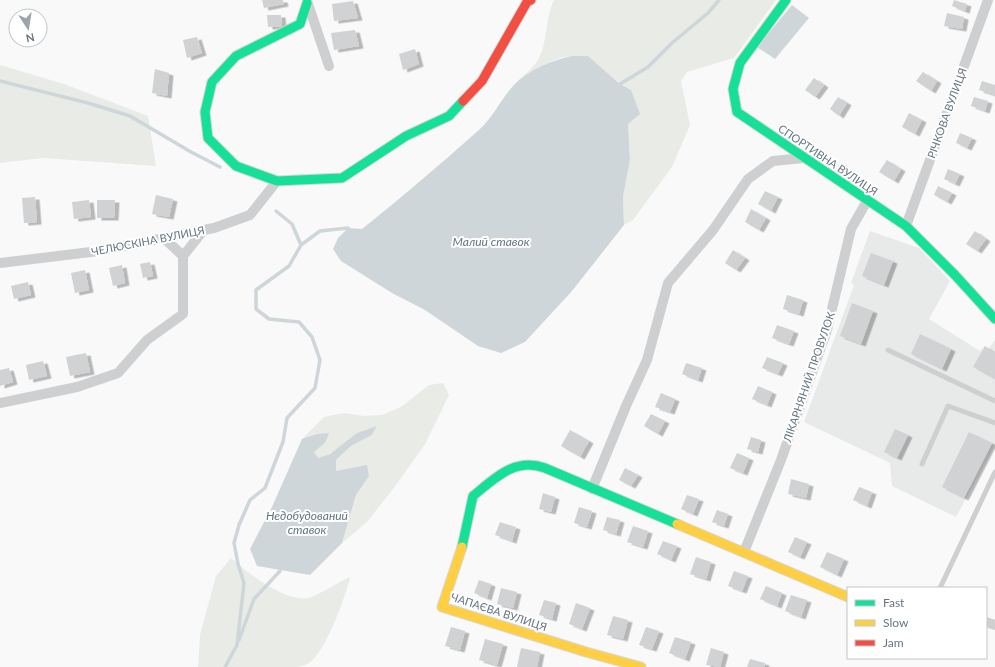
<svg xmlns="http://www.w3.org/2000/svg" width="995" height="667" viewBox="0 0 995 667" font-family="Lato,sans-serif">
<defs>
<filter id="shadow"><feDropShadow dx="4.5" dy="2.5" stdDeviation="0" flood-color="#0004"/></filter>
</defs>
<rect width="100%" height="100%" fill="#f9f9f9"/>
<path fill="#e8e9e9" d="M870,231l49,17 31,33 -21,38 51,32 5,-5 4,2 6,-8v105l-39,72 -64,-31 -2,-23 -86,-41 50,-137 -3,-2z"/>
<g fill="#e8ebe6">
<path d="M554,0h222l-42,58 -47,14 -6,9 9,44 -18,42 -39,53 -9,5 -1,-28 7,-37 -2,-36 3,-34c-16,-8 -27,-22 -42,-32 -3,-2 -8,-2 -12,-2 -24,-1 -45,16 -63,29 7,-8 20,-17 25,-27 9,-18 6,-41 15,-58z"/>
<path d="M0,65l64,19 84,32 8,50 -113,-8 -43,5z"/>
<path d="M443,383l6,12 -24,49 -29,41 -29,37 -25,21 14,-48 13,-19 -21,-6 -12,1v-11l15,-14 21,-11 5,-8c-27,6 -35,24 -60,32l-3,-7 11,-9 -23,-4 22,-22 20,-4 20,3 18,-1 19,-8 28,-22z"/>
<path d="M231,558c15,14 59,48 80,39 14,-5 25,-14 39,-20 -4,19 -25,76 -41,86 -3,2 -8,3 -12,4h-99l2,-32 16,-59z"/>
</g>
<g fill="#ced6d9">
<path d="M792,5l17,13 -34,41 -18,-12z"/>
<path d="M572,56h16l32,28 11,6 9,24 -12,10 2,36 -7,37 1,28 -52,66 -47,51 -24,11 -23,-7 -53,-36 -33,-17 -51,-32 -8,-12 5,-11 10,-10 14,1c40,-32 80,-66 118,-100 14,-13 21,-30 33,-43 15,-16 39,-26 59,-30z"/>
<path d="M377,426l-5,9 -21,11 -15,14v11l31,-6 2,11 -13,19 -14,48 -32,32 -53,-9 -7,-17 22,-42 30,-68 15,-5 12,-1 -4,10 -11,9 4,6 12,-4 27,-21z"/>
</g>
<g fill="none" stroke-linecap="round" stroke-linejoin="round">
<g stroke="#ced6d9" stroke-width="3.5">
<path d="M0,81l88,22 42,13 61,36 29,15"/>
<path d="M620,84l28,-17 24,-24 36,-30 11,-13"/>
<path d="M276,211l16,13 9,21"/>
<path d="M239,640l15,-41 26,-28"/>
<path d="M225,667l12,-22 7,-62 -6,-19 -4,-21 5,-18 11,-25 15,-12 18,-46 4,-24 28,-30 5,-28 -8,-23 -13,-15 -30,-3 -13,-10v-19l33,-24 12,-21 19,-14 28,-3"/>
</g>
</g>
<g fill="#d0d2d3" filter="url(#shadow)">
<path d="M262,0h21l1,4 -20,4z"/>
<path d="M954,0l13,4 -2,7 -13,-5z"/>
<path d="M353,1l5,17 -24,3 -2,-17z"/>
<path d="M947,13l17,4 -2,12 -18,-3z"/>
<path d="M267,15h14l1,11 -14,1z"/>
<path d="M355,30l4,16 -25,4 -3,-17z"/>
<path d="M197,37l5,16 -15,5 -4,-18z"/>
<path d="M415,49l4,15 -16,6 -4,-16z"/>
<path d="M155,69l14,4 -2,23 -15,-3z"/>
<path d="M923,72l14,9 -6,10 -15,-10z"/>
<path d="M814,78l10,7 -9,12 -10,-7z"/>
<path d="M982,81l13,4v10l-16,-5z"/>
<path d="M838,97l9,6 -8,13 -9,-7z"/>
<path d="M974,97l14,4 -3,10 -14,-5z"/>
<path d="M909,113l13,7 -7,14 -13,-7z"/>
<path d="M960,133l12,5 -5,10 -11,-5z"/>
<path d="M887,160l14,9 -7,12 -15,-9z"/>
<path d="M948,169l12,5 -5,10 -11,-5z"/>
<path d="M938,186l14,7 -5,9 -13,-7z"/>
<path d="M765,191l13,6 -7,14 -13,-7z"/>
<path d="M156,195l17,4 -4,18 -17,-3z"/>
<path d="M35,197l2,25 -13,1 -2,-25z"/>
<path d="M89,200l2,17 -17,2 -2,-17z"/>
<path d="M97,200h18l-1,18h-17z"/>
<path d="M751,209l15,9 -7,12 -14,-8z"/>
<path d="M975,231l11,8 -9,12 -11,-7z"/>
<path d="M733,250l12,8 -9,12 -11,-7z"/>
<path d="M871,253l22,8 -9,24 -22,-9z"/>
<path d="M150,262l3,14 -10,2 -3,-14z"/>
<path d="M122,265l3,18 -12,3 -4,-18z"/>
<path d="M85,270l4,20 -14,3 -4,-20z"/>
<path d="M28,282l3,13 -17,4 -3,-13z"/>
<path d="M787,295l16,5 -4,14 -16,-5z"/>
<path d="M852,303l21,8 -12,33 -21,-8z"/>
<path d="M777,325l17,6 -5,13 -17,-6z"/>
<path d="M920,334l31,15 -9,20 -31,-15z"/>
<path d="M985,346l10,7v26l-22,-12z"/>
<path d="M86,353l4,19 -20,4 -4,-19z"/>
<path d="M767,357l16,6 -5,11 -16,-6z"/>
<path d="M43,361l4,15 -18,4 -3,-15z"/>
<path d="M686,363l16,5 -4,12 -16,-6z"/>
<path d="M9,368l4,14 -13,4v-16z"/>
<path d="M758,386l14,6 -5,13 -15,-6z"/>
<path d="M661,393l14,6 -5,13 -15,-5z"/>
<path d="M651,414l14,7 -7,13 -14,-8z"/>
<path d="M895,429l13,6 -11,23 -13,-6z"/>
<path d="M570,430l19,11 -9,16 -19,-11z"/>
<path d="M969,432l23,11 -28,55 -22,-11z"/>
<path d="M751,437l10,3 -3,12 -11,-3z"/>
<path d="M737,453l12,5 -6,15 -13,-5z"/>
<path d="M625,468l13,7 -7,11 -12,-6z"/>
<path d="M791,479l18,5 -3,14 -18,-4z"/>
<path d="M859,487l13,5 -5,14 -14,-6z"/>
<path d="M543,493l12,4 -4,15 -12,-3z"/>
<path d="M687,495l12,4 -6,15 -12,-5z"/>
<path d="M579,507l13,4 -5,16 -13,-4z"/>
<path d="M717,510l11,4 -4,12 -12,-4z"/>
<path d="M607,517l13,3 -4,14 -13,-4z"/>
<path d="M500,522l16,5 -4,14 -17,-6z"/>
<path d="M633,526l15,5 -5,16 -16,-5z"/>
<path d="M795,537l12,5 -7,15 -12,-5z"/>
<path d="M663,541l14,5 -6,14 -14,-6z"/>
<path d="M827,552l17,7 -7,16 -17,-8z"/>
<path d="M696,557l15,5 -5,17 -16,-5z"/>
<path d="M734,571l14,5 -6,15 -14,-5z"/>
<path d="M479,580l12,4 -4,14 -13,-5z"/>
<path d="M766,586l16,7 -5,13 -17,-7z"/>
<path d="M501,588l16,4 -4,16 -16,-4z"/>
<path d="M791,595l16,5 -6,17 -16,-6z"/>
<path d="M544,600l12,3 -4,16 -13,-4z"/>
<path d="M576,603l14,5 -8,21 -13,-5z"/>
<path d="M613,616l15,4 -5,19 -16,-4z"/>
<path d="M451,627l14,4 -5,19 -15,-4z"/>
<path d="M646,627l13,4 -7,18 -13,-4z"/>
<path d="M675,637l16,5 -6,17 -16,-6z"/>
<path d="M485,639l18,5 -6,21 -18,-5z"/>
<path d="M521,648l19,4 -3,15h-20z"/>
<path d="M711,648l13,4 -4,15 -14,-2z"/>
<path d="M750,659l15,4 -1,4h-17z"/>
</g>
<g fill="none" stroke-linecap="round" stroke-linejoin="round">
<defs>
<g id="fast">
<path d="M786,0l-46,63 -7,26 4,23 169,114 49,49 40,44"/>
<path d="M307,3l-7,21 -64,32 -24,26 -7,30 3,26 28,28 41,15 65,-3 64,-42 43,-20 14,-15"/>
<path d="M462,547l11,-51c22,-18 42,-39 72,-28l132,56"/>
</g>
<g id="slow">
<path d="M677,524l171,73"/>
<path d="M462,547l-20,60 144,45 55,15"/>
</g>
<path id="jam" d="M463,101l19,-20 45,-79 4,-2"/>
</defs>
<use href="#fast" stroke="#d5d6d7" stroke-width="11"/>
<use href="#slow" stroke="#d5d6d7" stroke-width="11"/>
<use href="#jam" stroke="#d5d6d7" stroke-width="11"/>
<g stroke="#cecfd0" stroke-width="5">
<path d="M888,350l107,51"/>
<path d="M922,464l26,-58 47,17"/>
<path d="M940,588l55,-116"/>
</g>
<g stroke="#cecfd0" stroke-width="10">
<path d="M307,1l22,65"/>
<path d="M906,226l82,-226"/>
<path d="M164,238l19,18"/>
<path d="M0,263l99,-12 115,-23 36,-13 27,-34"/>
<path d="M0,403l77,-16 41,-14 29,-33 36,-26v-58l20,-25"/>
<path d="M592,489l34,-83 21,-46 21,-77 45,-53 35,-51 25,-18 31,-3"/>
<path d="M744,552l37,-92 46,-130 24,-101 16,-28"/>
<path d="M986,622l9,3"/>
</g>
<use href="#fast" stroke="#16e098" stroke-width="9"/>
<use href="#slow" stroke="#ffcf43" stroke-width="9"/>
<use href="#jam" stroke="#f24e42" stroke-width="9"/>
</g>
<g text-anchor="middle" stroke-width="4" stroke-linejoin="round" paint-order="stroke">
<g font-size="11" fill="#657683" stroke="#fff">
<text transform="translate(947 113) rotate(-70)" y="4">РІЧКОВА ВУЛИЦЯ</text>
<text transform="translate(828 160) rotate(34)" y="4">СПОРТИВНА ВУЛИЦЯ</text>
<text transform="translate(148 241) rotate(-11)" y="4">ЧЕЛЮСКІНА ВУЛИЦЯ</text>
<text transform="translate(809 377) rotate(-71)" y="4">ЛІКАРНЯНИЙ ПРОВУЛОК</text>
<text transform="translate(499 612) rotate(18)" y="4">ЧАПАЄВА ВУЛИЦЯ</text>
</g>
<g font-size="12" font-style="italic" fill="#60757c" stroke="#fff">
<text x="491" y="246">Малий ставок</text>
<text x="307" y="520">Недобудований<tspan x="307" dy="14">ставок</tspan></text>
</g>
</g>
<rect x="847" y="587" width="140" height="72" fill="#ffffff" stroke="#c1c8cd"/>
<rect x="855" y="600" width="20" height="6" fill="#16e098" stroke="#c1c8cd"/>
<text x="883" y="607" font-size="12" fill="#657683">Fast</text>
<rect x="855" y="620" width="20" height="6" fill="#ffcf43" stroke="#c1c8cd"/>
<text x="883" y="627" font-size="12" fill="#657683">Slow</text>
<rect x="855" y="640" width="20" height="6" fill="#f24e42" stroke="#c1c8cd"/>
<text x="883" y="647" font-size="12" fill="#657683">Jam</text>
<g transform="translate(28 28) rotate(168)"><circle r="19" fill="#ffffff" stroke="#c1c8cd"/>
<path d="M0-3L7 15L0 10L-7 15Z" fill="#99a4ac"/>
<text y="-6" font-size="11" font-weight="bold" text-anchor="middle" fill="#657683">N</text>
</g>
</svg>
